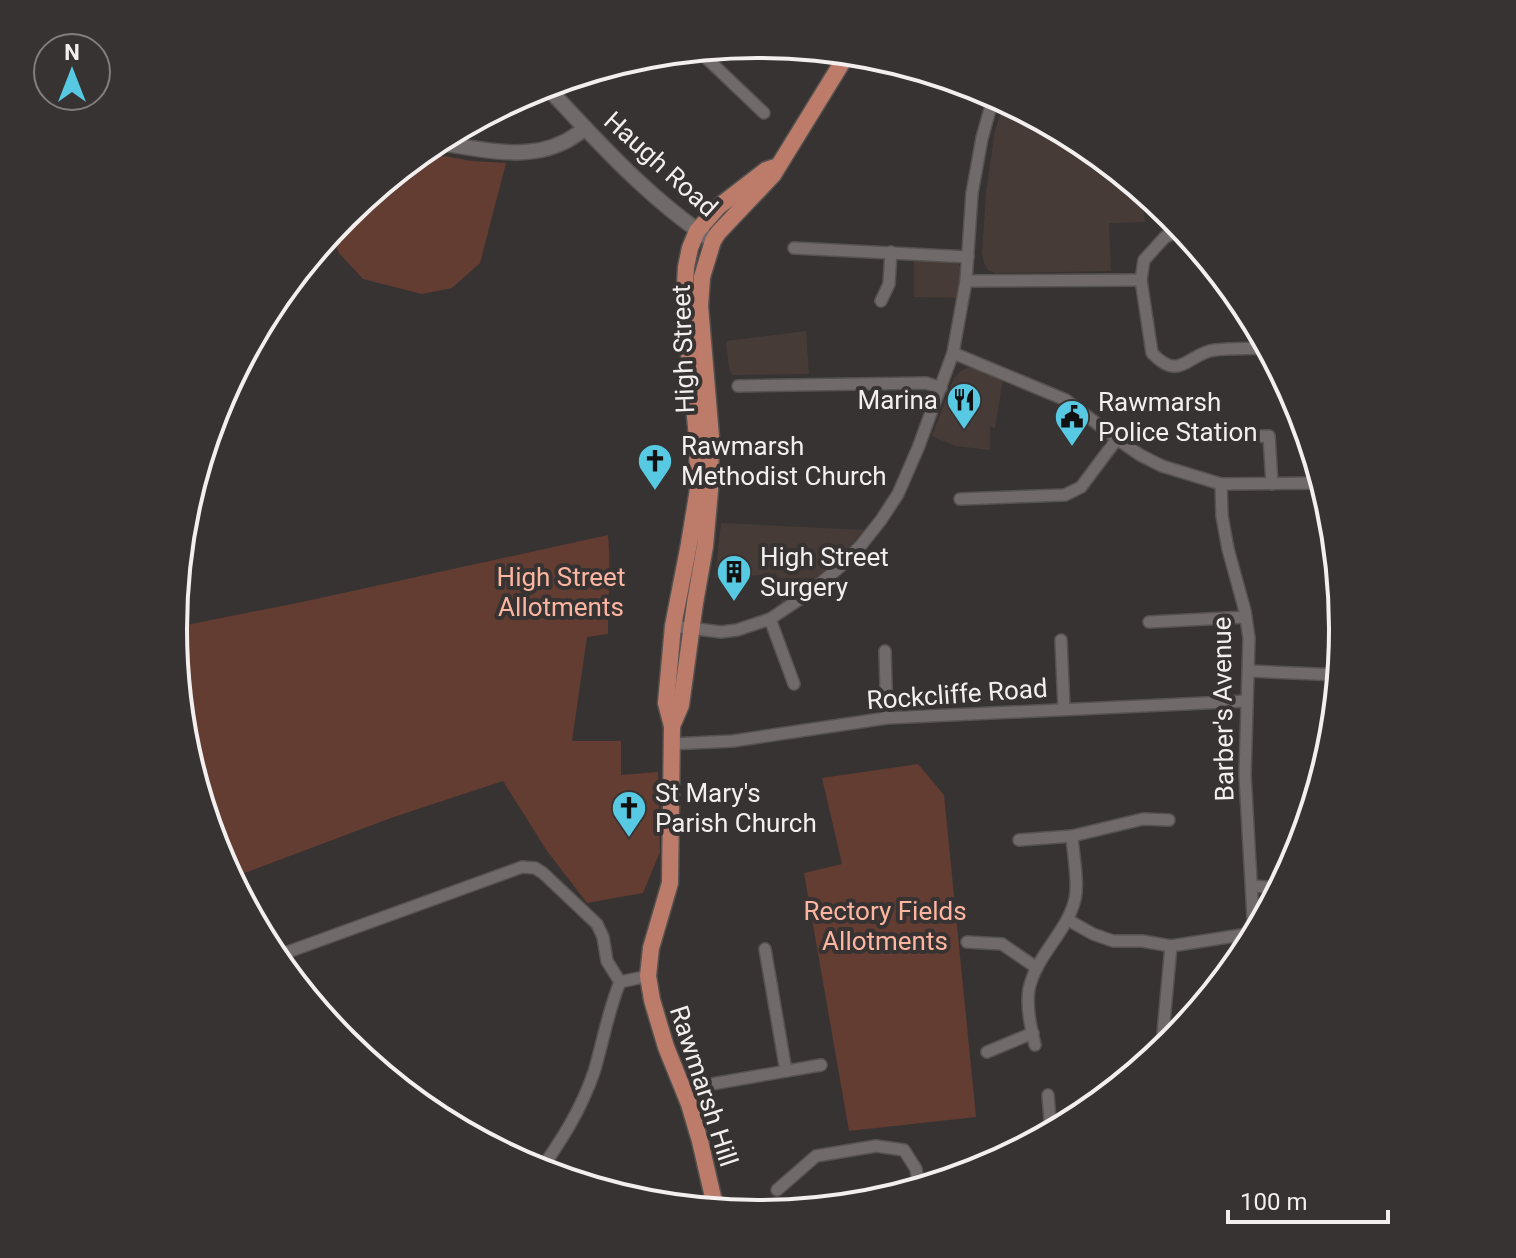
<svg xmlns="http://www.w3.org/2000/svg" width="1516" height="1258" viewBox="0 0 1516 1258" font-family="Roboto,sans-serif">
<rect width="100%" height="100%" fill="#373332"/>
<g fill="#463b37">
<path d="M1005,101l78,42 59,48 3,31 -36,1 2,48 -116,2 -7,-3 -4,-7 -2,-10 4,-60 9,-63z"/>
<path d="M914,257l40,2 8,10 -2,29 -46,-1z"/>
<path d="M806,331l3,43 -77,1 -3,-7 -3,-27z"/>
<path d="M967,368h6l30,11 -8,49 -5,-1v23l-35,-4 -23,-10 22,-58 7,-7z"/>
<path d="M721,523l143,7 -38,43 -45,32 -1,-26 -3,-1 -1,-4 -61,4z"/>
</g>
<g fill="#633c32">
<path d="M422,152l50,9 34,2 -26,100 -28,25 -30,6 -59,-15 -25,-27 -5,-23 12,-14z"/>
<path d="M608,535c3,33 0,66 0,99l-21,3 -15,104h49v34l37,-3 2,80 -17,41 -56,10 -40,-52 -44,-70 -112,37 -160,60 -14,-26 -33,-109 -11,-114 4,-36 9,32 116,-23z"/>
<path d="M918,764l26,31 32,322 -127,14 -45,-258 38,-9 -20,-86z"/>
</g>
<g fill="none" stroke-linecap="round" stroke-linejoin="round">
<defs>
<g id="minor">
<path d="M698,50l66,63"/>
<path d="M1183,229l-18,8 -21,23 -3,20 11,73c28,30 36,0 63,-3 18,-2 35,-1 53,-2"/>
<path d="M794,248l174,9"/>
<path d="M966,281l175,-1"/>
<path d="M881,301l8,-17 2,-32"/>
<path d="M953,353l113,47 51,39 23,16 22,11 59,18 101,-1"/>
<path d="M738,386l188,-3 15,5"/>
<path d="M1227,437l42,-1 3,48"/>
<path d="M1221,484l1,32 6,33 17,62 4,27 -4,137 9,160"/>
<path d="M960,499l105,-4 16,-8 36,-48"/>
<path d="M770,619l24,65"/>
<path d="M1149,622l97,-5"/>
<path d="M673,626l48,6 16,-2 33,-11 39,-26 32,-27 21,-22 19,-24 17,-26 20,-46 35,-95 13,-72 6,-88 10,-55 12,-43"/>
<path d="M1061,640l3,69"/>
<path d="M885,651l2,67"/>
<path d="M1249,671l90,4"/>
<path d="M671,744l62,-3 154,-23 360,-17"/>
<path d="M1019,840l53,-4 71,-17 26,1"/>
<path d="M1253,886l27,2"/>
<path d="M1068,920l25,14 20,7h29l29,5 83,-13"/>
<path d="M967,942l35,2 35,24"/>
<path d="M765,949l21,122"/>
<path d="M274,957l248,-90 13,1 8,5 54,51 6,13 4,24 13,21"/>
<path d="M1163,1033l8,-87"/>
<path d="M1035,1045c-4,-17 -9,-38 -6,-56 7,-34 38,-56 46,-90 4,-17 -2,-44 -3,-63"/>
<path d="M987,1052l46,-19"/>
<path d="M683,1089l138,-24"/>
<path d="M1048,1095l3,37"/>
<path d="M1051,1122l27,-4"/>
<path d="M540,1171c22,-32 41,-61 54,-99 9,-30 14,-61 26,-90l28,-6"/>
<path d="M777,1190l39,-34 60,-10 28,4 12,19 3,20"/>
</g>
<g id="tertiary">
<path d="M545,85c52,56 104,114 168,156"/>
<path d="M434,142c41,6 91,20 130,0 7,-3 14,-9 21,-13"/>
</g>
<g id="primary">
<path d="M672,726l9,-21 14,-102 10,-57 5,-56 1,-53 -11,-131 2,-29 11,-36 5,-8 55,-58 75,-122"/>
<path d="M716,1210l-16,-69 -11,-37 -23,-57 -14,-47 -4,-24 3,-28 19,-65 2,-157 -6,-23 7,-77 16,-82 9,-55 -1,-52 -13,-135 2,-35 4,-19 7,-17 21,-24 48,-37 12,-4"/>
</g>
</defs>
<use href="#minor" stroke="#565250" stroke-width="14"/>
<use href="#tertiary" stroke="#565250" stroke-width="17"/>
<use href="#primary" stroke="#565250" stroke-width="19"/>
<use href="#minor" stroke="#706b6a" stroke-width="11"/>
<use href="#tertiary" stroke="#706b6a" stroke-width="14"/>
<use href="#primary" stroke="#bd7b69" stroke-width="16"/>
</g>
<defs>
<symbol id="restaurant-pin" viewBox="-11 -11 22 30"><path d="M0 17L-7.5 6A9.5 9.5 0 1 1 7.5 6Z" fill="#58c9e3" stroke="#373332"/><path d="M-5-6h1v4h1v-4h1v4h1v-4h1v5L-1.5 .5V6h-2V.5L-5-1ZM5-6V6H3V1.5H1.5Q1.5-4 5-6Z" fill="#111"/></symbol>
<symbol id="civic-pin" viewBox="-11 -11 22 30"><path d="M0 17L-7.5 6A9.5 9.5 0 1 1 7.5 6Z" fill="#58c9e3" stroke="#373332"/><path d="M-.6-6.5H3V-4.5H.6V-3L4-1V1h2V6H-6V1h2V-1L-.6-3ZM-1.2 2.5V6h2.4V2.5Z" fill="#111"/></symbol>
<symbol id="church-pin" viewBox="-11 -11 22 30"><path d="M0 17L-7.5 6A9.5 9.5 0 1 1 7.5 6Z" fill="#58c9e3" stroke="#373332"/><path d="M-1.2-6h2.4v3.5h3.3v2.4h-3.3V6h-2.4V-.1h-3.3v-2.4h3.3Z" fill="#111"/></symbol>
<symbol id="building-pin" viewBox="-11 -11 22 30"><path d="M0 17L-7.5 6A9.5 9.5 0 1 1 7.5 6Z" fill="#58c9e3" stroke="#373332"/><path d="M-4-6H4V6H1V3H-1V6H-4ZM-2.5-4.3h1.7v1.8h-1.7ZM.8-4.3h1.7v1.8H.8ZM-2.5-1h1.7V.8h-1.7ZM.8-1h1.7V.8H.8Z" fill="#111"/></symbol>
</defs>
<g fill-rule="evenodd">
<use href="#restaurant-pin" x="944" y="380" width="40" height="54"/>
<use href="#civic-pin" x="1052" y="397" width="40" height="54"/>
<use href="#church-pin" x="635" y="441" width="40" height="54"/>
<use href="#building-pin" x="714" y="552" width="40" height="54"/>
<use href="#church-pin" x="609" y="788" width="40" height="54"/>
</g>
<g text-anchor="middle" stroke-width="8" stroke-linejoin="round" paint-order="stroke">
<g font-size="26" fill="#f2efee" stroke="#373332">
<text transform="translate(661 164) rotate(42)" y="9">Haugh Road</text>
<text transform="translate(683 349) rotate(-92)" y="9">High Street</text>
<text transform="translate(957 694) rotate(-4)" y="9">Rockcliffe Road</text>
<text transform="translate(1223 709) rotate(-91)" y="9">Barber's Avenue</text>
<text transform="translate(704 1086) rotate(72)" y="9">Rawmarsh Hill</text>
</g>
<g font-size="26" fill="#f2efee" stroke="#373332" text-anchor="start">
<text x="938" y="409" text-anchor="end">Marina</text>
<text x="1098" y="411">Rawmarsh<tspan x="1098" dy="30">Police Station</tspan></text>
<text x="681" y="455">Rawmarsh<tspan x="681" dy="30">Methodist Church</tspan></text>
<text x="760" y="566">High Street<tspan x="760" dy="30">Surgery</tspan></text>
<text x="655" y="802">St Mary's<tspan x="655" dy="30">Parish Church</tspan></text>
</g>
<g font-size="26" fill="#fdb4a0" stroke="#373332">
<text x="561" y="586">High Street<tspan x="561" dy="30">Allotments</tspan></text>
<text x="885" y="920">Rectory Fields<tspan x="885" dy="30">Allotments</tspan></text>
</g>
</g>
<path d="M0 0H1516V1258H0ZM187 629a571 571 0 1 1 1142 0a571 571 0 1 1-1142 0Z" fill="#373332" fill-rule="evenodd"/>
<path fill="none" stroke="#f2efee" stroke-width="4" d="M187 629a571 571 0 1 1 1142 0a571 571 0 1 1-1142 0Z"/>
<g transform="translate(72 72)"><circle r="38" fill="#373332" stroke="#827e7d" stroke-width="2"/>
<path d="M0-6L14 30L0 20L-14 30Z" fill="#58c9e3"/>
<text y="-12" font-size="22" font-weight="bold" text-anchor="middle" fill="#f2efee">N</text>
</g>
<path d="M1228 1210v12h160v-12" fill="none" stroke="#f2efee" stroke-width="4"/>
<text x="1240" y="1210" font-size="24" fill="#f2efee" stroke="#373332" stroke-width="6" paint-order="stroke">100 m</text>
</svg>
